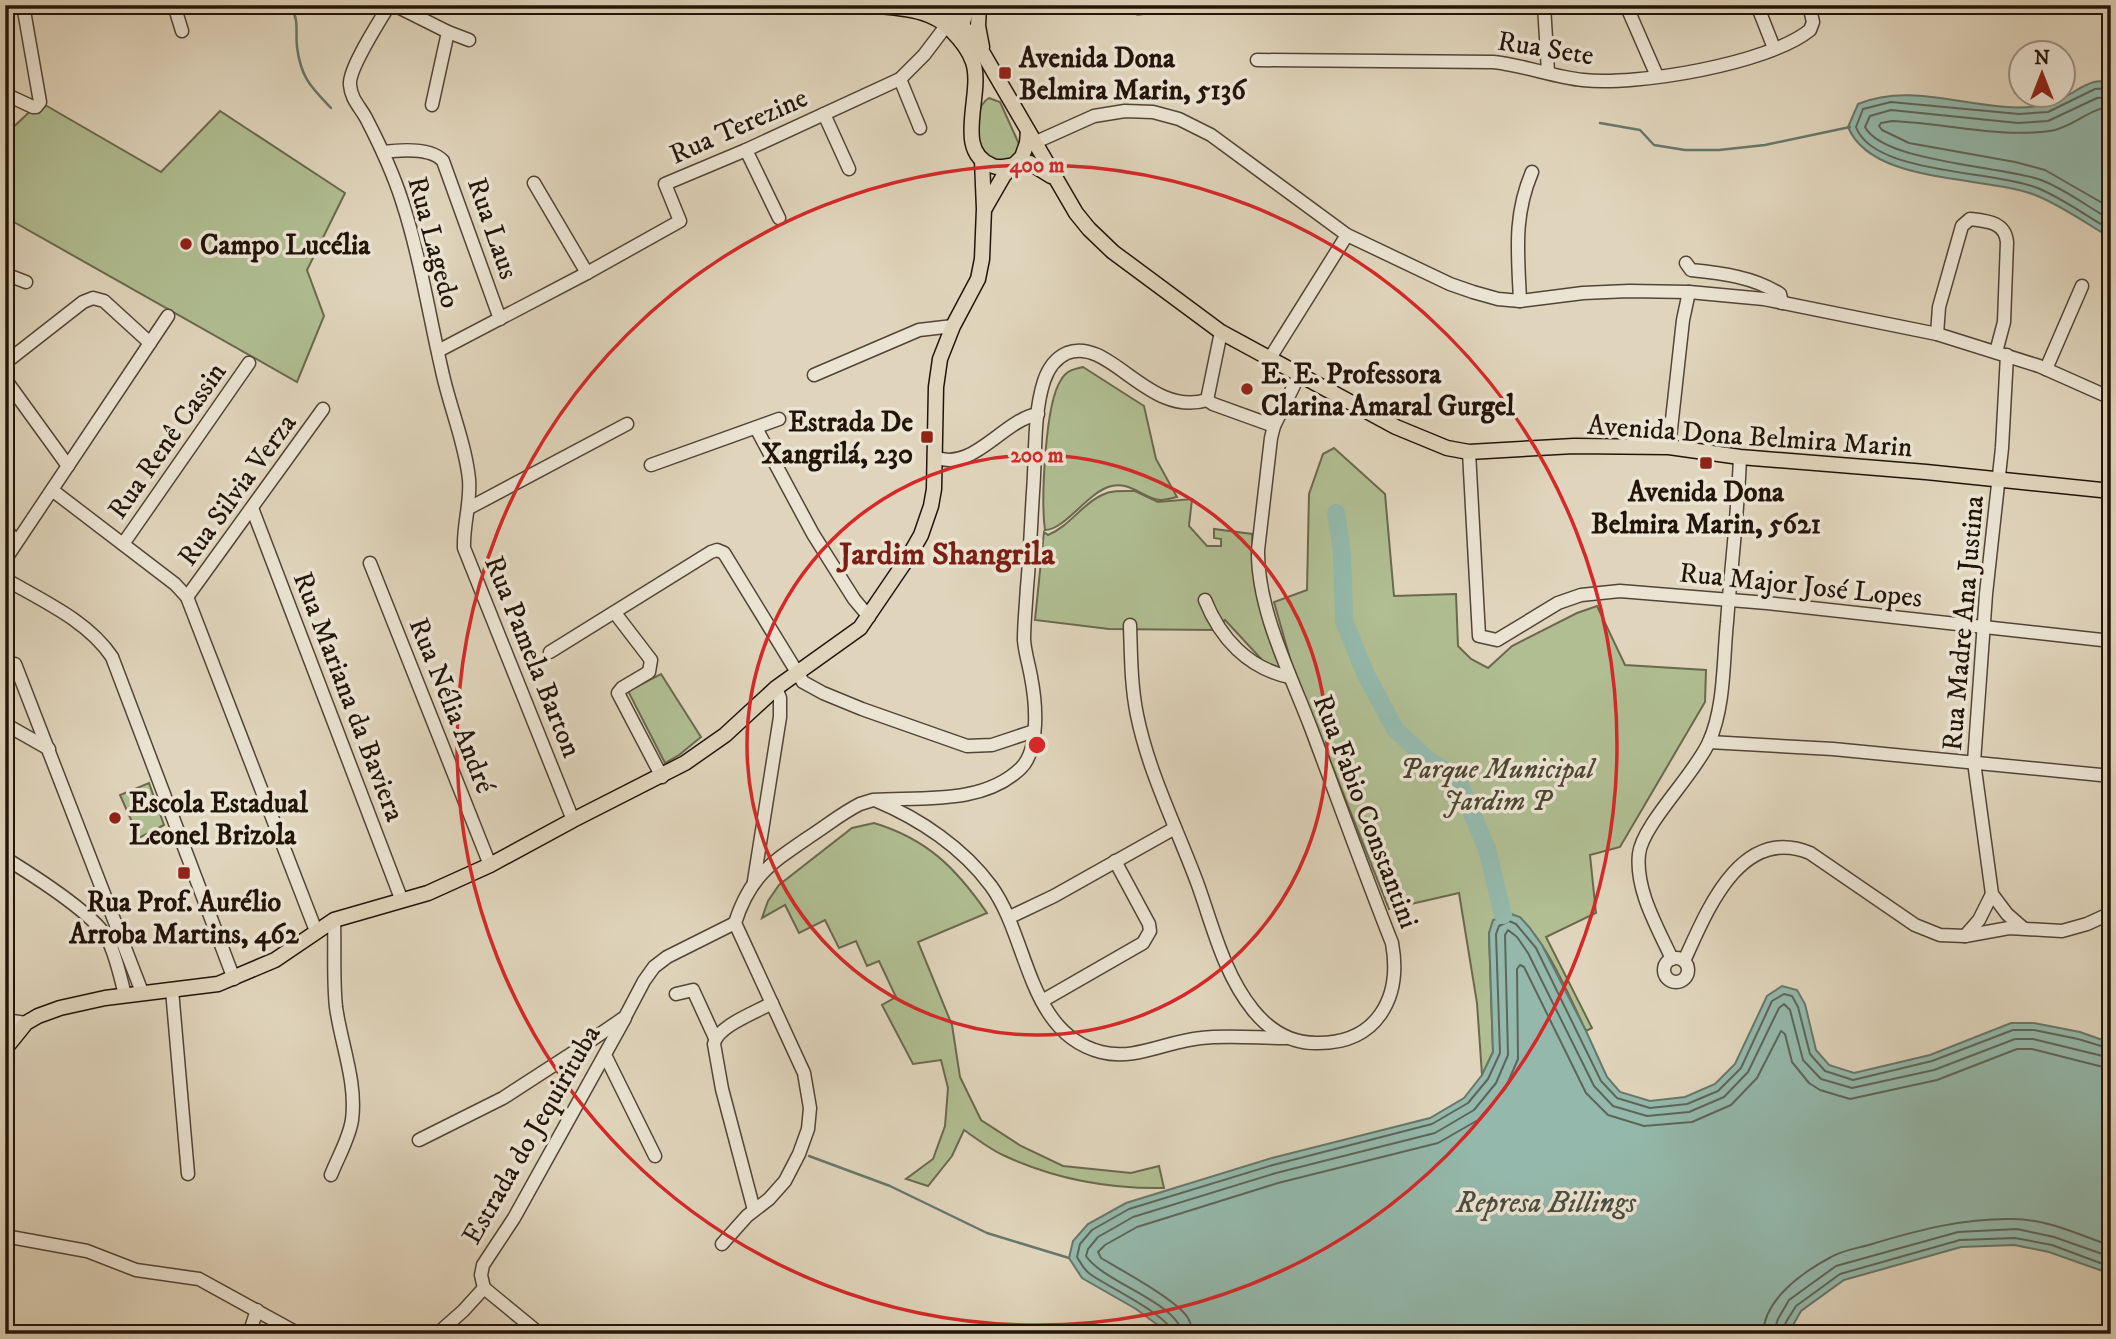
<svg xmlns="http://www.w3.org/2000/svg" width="2116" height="1339" viewBox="0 0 2116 1339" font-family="'IM FELL DW Pica',serif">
<rect width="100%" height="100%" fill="#e0d5bc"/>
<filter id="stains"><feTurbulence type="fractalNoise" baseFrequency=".00286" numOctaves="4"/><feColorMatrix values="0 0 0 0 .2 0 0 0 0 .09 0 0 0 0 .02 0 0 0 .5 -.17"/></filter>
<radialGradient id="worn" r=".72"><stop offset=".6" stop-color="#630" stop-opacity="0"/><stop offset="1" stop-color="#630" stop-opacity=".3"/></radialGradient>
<g fill="#b0be92" stroke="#6a694e" stroke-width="2">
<path d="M989,98l11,4 19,42v6l-6,10 -16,5 -23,-19c2,-15 1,-40 15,-48z"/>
<path d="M40,102l121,70 59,-61 125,82 -38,77 17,46 -27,66 -292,-165v-82z"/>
<path d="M1083,367l61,39 12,53 21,38c-5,1 -12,3 -17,3 -16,-1 -31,-21 -52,-13 -22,8 -44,43 -63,43 -4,-29 0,-127 16,-150 5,-9 12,-11 22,-13z"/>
<path d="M1334,448l51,46 9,102 62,-2 2,52 13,13 17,9 24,-22 65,-33 20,-7 28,59 81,5 -1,32 -85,145 -30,8 6,58 -50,24 46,91 -6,3c-15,-30 -45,-105 -75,-117l-22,19 4,119 -11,23 -5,-72 -18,-110 -70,16 -98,-247 -17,-60 33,-12 2,-96 14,-40z"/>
<path d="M1135,491l23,11 34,-3 -3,27 18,20h14v-7l-7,-1v-9l38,5 1,22 31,110 -6,4 -15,-9 -38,-41 -11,10 -105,-1 -74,-9 9,-88 4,3c22,-9 35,-32 54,-40 10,-5 22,-4 33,-4z"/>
<path d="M661,674l40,63 -22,18 -14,8 -37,-72z"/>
<path d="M149,783l15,42 -29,15 -6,-13 3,-5 -12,-27z"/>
<path d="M874,823c53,16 82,45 113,90l-69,29 34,83 8,52 21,43 40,26 42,20 68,7 28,-7 5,22c-55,1 -109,-9 -159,-32 -14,-6 -28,-17 -41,-26l-12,26 -24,30 -22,-7 27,-20 12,-33 3,-38 -7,-28 -28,4 -31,-59 14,-8 -17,-36 -12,5 -11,-25 -17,7 -14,-28 -26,13 -14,-28 -23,13 6,-17 11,-16 73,-57z"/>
</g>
<g fill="#94b9ac" stroke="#67776b" stroke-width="2">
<path d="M2111,81v157c-24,-14 -50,-33 -76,-43 -51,-20 -163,-10 -187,-68l10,-23c61,-25 125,13 188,1 17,-3 32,-19 48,-23 5,-1 12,-1 17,-1z"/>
<path d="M1511,914l9,3 9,10 13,18 44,86 21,46 13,15 30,9 35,-4 30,-13 20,-20 32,-68 15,-10 15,4 8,14 11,46 13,15 25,8 76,-18 81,-32h23l46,9 31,11v231l-62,-22 -35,-7 -53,2 -117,33 -43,31 -13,23h-618l-34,-25 -54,-31 -13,-20 4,-17 15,-17 38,-21 146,-45 158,-40 34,-20 18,-23 11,-23 -4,-119 4,-13z"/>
</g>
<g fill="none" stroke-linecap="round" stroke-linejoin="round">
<g stroke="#5c665a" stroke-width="2">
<path d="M2111,88l-16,1 -47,23 -29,2 -128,-12 -28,7 -7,18c17,48 141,43 184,62 25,11 48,28 71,41"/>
<path d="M2111,97l-14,1 -49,23 -30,2 -127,-13 -21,6 -5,11c18,35 137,39 176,53 24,9 47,27 70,40"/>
<path d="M2111,107c-22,1 -39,21 -61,24 -50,7 -107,-8 -158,-10l-11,2 -2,3 3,4 27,13 106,19 30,8 66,38"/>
<path d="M1173,1334c-2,-18 -67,-48 -83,-60 -6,-4 -9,-11 -13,-17l3,-13 12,-14 37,-21 144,-44 159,-41 36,-21 20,-24 12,-26 -4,-119 3,-8 10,-5 7,3 20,24 65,133 16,17 33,10 37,-4 31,-13 23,-23 31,-67 12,-7 8,2 6,11 12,47 15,17 28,9 79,-19 81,-31h21l44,9 33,10"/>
<path d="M1182,1334c-2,-30 -79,-52 -96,-78l2,-7 10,-12 35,-20 143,-44 159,-40 39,-23 22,-27 12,-28 -3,-120 3,-5 9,7 11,16 66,133 19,20 34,10 42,-4 35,-15 24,-25 31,-64 5,-4 6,6 13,50 18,19 31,9 82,-18 81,-31h18l78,19"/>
<path d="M1192,1334c0,-6 -1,-11 -4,-16 -11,-18 -67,-48 -87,-60l-3,-6 7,-7 32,-18 141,-44 160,-40 40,-23 27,-31 13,-30 -1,-90 3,-4 4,2 62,126 22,22 36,11 48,-4 39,-17 26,-27 24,-47 4,3 7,28 17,21 11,7 30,9 87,-19 80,-31h15l79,20"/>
<path d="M1763,1334c1,-35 40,-62 68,-77 12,-7 28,-9 41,-13 46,-14 92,-26 141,-25 34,0 67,16 98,27"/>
<path d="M1773,1334l5,-15 11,-19 47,-34 122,-34 59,-3 37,8 57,20"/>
<path d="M1782,1334l4,-12 10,-16 44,-32 120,-34 55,-2 37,7 59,22"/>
</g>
<g stroke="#67776b" stroke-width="2.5">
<path d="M290,5c10,17 5,24 7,42 4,31 14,40 34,61"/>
<path d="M1600,123l40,7 14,15 31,5h34l46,-5 85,-18"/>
<path d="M809,1156l81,30 97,47 82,25"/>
</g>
<g stroke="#94b9ac" stroke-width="18">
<path d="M1336,513l6,39 2,63"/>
<path d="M1344,621l22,54 29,54 33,31 29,18 30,71 16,66"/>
</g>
<defs>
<g id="minor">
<path d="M174,5l8,26"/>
<path d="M389,5c-9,16 -41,64 -39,80 1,14 10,22 16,33 14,27 27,55 36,83 18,55 27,114 40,170 8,37 23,71 27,108 2,24 -6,46 -5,69l109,272"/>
<path d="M394,5l54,27 21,8"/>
<path d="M1125,5l13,3 32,-3"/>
<path d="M1544,5l4,67"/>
<path d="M1626,5l31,71"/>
<path d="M1757,5l17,43"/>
<path d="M1257,60l236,2c31,3 60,15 90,18 53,6 185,-16 227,-50l3,-8 -4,-17"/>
<path d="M900,79l20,49"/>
<path d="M5,94l28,13h3l4,-5 -17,-97"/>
<path d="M432,105l16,-73"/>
<path d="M824,114l25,55"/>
<path d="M1036,142l58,-26 31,-5 28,1 26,7 32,16 136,100 103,49 23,8 25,7 22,2 63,-8 46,-2 60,1 75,7 173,35 102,32 72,32"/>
<path d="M746,150l33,68"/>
<path d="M383,152c16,-2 48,-5 60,9l57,158"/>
<path d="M534,183l53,90"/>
<path d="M1686,263l5,7c30,3 63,7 89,24l2,9"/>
<path d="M5,274l21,8"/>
<path d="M1520,301c-2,-48 -7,-84 12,-129"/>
<path d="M1221,332l-14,68 6,4 61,22"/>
<path d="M1937,334l2,-27 23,-81 8,-7c17,2 35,3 37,23l-3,80 -8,30"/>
<path d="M438,351l149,-78 93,-52 -15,-37 81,-34 154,-71 24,-24 22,-29"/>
<path d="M2007,355l-5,93 -16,146 -12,168 18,132 15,20 16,14"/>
<path d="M1270,358l77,-123"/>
<path d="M5,363l78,-61 10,-4 11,3 46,42"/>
<path d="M2046,369l36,-83"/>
<path d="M814,375l105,-45 34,-4"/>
<path d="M5,379l63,87"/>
<path d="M756,428l57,106 41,65 15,18"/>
<path d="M1669,447l14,-127 6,-28"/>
<path d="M1469,452l10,184 18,4 61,-37 23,-8 39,-4 147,12 344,38"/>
<path d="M935,457c37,16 68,-37 103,-43"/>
<path d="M651,465l128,-46"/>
<path d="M52,490l123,94 12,13 129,334"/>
<path d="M252,508l150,393"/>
<path d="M469,508l158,-84"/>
<path d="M5,528l11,14"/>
<path d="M123,544l126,-181"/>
<path d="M5,560l163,-244"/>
<path d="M370,563l120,302"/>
<path d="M5,579c38,22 83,42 107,78l122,322"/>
<path d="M187,597l136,-188"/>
<path d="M1205,600c15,38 43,68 84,77"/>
<path d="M615,613l36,47 -2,12 -27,16 -4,5 44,84"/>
<path d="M1130,625c1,30 1,61 7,90 12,59 40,113 61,170 15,42 26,89 55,125 17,21 37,33 63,33 61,1 86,-45 76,-100 -28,-71 -54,-143 -81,-215 -21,-55 -54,-119 -53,-178l13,-112 3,-12 26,-53"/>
<path d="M550,652l161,-100 6,-2 7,3 79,129 20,11 39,16 105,37 25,-1 42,-14"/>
<path d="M15,664l127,328"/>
<path d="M5,724l44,25"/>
<path d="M1709,742l124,7 278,27"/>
<path d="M877,801c43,18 86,47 114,85 38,52 36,147 110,166 34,9 66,-11 100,-14 27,-3 57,0 85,0"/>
<path d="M5,858c26,16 88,55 102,80 9,17 13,38 18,57"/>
<path d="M754,881l26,-164v-19l-4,-10"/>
<path d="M1010,917l44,-21 121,-68"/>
<path d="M1965,936l14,-16 13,-26"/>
<circle cx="1676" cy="970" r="12"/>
<path d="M1672,959c-14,-31 -37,-69 -33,-105 3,-29 56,-80 70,-112 16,-36 14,-81 18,-120 4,-55 11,-109 13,-165"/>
<path d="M1684,961c22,-48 56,-137 126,-108l105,72 25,10 25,1 44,-8 53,3 25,-7 24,-11"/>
<path d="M172,990l16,184"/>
<path d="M676,994l17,-4 22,48"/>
<path d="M1042,1001l101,-58 7,-12 -1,-7 -34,-63"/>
<path d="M5,1020l21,3"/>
<path d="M605,1055l50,101"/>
<path d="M419,1140l84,-42 71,-46 51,-35 19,-36 10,-14 13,-10 68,-34"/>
<path d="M331,1175c7,-18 18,-36 21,-55 5,-38 -11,-76 -16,-113 -3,-28 -1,-58 -2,-87"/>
<path d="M754,1210l-32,-121 -8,-45c3,-18 43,-32 58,-41"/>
<path d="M5,1236l82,15 49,19 63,9 100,55"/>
<path d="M722,1244l25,-28 22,-17 16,-18 14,-27 9,-25 2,-21 -6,-35 -69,-150c15,-47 36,-60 74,-86 17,-11 33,-24 51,-33l13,-4c48,-3 110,5 148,-32 19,-19 15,-66 10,-91 -2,-12 -6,-24 -7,-37 0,-17 2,-35 3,-53 3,-32 4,-64 6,-95 3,-36 0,-77 11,-111 4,-12 12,-23 23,-28 43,-17 81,65 140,47"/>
<path d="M249,1334l8,-24"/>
<path d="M437,1334l26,-23 21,-23"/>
<path d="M540,1334l-56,-46 -3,-13 2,-10 31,-47 111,-200"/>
</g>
<g id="major">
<path d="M872,5c21,3 44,3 63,13 7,3 12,8 17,13 9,9 17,19 21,31 11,32 -21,90 20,104 11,4 25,-4 37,-3l21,13"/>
<path d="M940,5l22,20 22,30 92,158 13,16 24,23 108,80 175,95 51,21 22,4 105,-6 95,1 71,10 186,15 185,19"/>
<path d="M979,5l-1,21 4,21"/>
<path d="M958,29l4,-4 6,-20"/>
<path d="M985,208l19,-33 18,-18 5,-14 1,-12"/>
<path d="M5,1049l21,-26 12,-7 22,-8 45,-10 113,-14 57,-24 59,-40 94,-27 62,-28 83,-45 112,-57 40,-28 51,-47 84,-60 49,-72 12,-21 10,-29 3,-17 2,-102 4,-28 13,-33 25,-47 4,-20 2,-50 -2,-49"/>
</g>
</defs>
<use href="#minor" stroke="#524436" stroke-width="15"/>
<use href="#major" stroke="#231409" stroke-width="17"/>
<use href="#minor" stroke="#ebe4d3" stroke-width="12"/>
<use href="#major" stroke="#e0d5bc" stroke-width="14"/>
</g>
<g fill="none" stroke="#d62828" stroke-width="3.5">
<circle cx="1037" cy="745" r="290"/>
<circle cx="1037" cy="745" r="580"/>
</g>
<g fill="#8f2418" stroke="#ebe4d3" stroke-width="2.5">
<rect x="998" y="66" width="14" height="14" rx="3.5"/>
<circle cx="186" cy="244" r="7"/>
<circle cx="1247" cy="389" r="7"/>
<rect x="920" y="430" width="14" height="14" rx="3.5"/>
<rect x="1699" y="456" width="14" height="14" rx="3.5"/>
<circle cx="115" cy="818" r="7"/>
<rect x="177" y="866" width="14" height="14" rx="3.5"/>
</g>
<g text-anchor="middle" stroke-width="7" stroke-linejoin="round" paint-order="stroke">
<g font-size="28" fill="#231409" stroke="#ebe4d3">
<text transform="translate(1546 47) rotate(9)" y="10">Rua Sete</text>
<text transform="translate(738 125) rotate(-24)" y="10">Rua Terezine</text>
<text transform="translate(494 228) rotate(71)" y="10">Rua Laus</text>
<text transform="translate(435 242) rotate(75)" y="10">Rua Lagedo</text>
<text transform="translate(1750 435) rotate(4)" y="10">Avenida Dona Belmira Marin</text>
<text transform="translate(166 440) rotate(-55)" y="10">Rua Renê Cassin</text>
<text transform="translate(236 489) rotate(-54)" y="10">Rua Silvia Verza</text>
<text transform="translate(1801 584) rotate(6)" y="10">Rua Major José Lopes</text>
<text transform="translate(1962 623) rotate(-85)" y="10">Rua Madre Ana Justina</text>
<text transform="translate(534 656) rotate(68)" y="10">Rua Pamela Barton</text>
<text transform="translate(350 696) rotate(69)" y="10">Rua Mariana da Baviera</text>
<text transform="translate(453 705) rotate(68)" y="10">Rua Nélia André</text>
<text transform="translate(1367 811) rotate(69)" y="10">Rua Fabio Constantini</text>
<text transform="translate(530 1134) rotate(-60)" y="10">Estrada do Jequirituba</text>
</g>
<g font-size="28" font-weight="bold" fill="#231409" stroke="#ebe4d3" text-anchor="start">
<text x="1019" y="67">Avenida Dona<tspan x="1019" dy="32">Belmira Marin, 5136</tspan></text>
<text x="200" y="254">Campo Lucélia</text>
<text x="1261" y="383">E. E. Professora<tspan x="1261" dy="32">Clarina Amaral Gurgel</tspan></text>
<text x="913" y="431" text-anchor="end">Estrada De<tspan x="913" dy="32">Xangrilá, 230</tspan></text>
<text x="1706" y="501" text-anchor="middle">Avenida Dona<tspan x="1706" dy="32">Belmira Marin, 5621</tspan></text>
<text x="129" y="812">Escola Estadual<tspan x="129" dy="32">Leonel Brizola</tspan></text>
<text x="184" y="911" text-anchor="middle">Rua Prof. Aurélio<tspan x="184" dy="32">Arroba Martins, 462</tspan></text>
</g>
<g font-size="28" font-style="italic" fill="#4d4732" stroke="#ebe4d3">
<text x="1497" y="778">Parque Municipal<tspan x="1497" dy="32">Jardim P</tspan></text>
</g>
<g font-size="30" font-style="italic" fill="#4b4e42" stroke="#ebe4d3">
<text x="1546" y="1212">Represa Billings</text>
</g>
<g font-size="32" font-weight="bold" fill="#7a1f14" stroke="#ebe4d3">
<text x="947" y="564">Jardim Shangrila</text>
</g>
</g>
<circle cx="1037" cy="745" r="10" fill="#d62828" stroke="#ebe4d3" stroke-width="3.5"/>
<g font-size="21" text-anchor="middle" font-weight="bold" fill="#d62828" stroke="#ebe4d3" stroke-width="7" stroke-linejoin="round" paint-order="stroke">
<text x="1037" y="172">400 m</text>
<text x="1037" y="462">200 m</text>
</g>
<rect width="2116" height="1339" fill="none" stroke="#e0d5bc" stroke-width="28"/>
<rect x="7" y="7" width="2102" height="1325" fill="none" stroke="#231409" stroke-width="3.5"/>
<rect x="14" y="14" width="2088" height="1311" fill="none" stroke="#231409" stroke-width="2"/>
<g transform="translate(2042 74)"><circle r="33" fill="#ebe4d3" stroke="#9b9182" stroke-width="2"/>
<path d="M0-5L12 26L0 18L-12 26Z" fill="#8f2418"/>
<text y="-10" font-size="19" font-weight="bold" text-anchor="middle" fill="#231409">N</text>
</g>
<rect width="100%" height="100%" filter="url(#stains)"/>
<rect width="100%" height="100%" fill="url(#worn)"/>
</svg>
